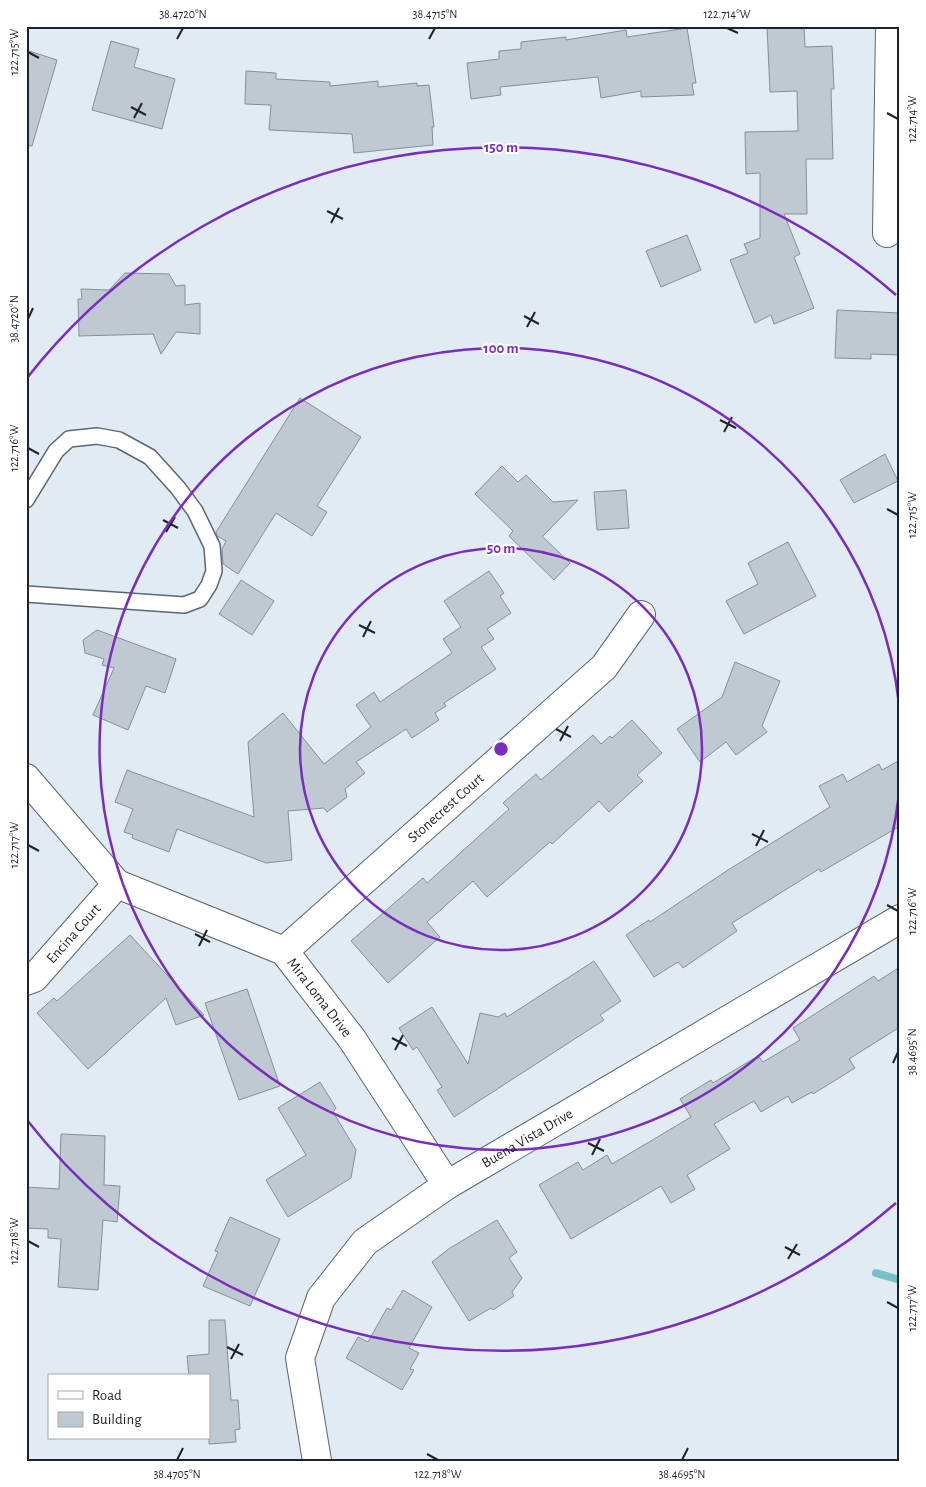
<svg xmlns="http://www.w3.org/2000/svg" width="926" height="1487" viewBox="0 0 926 1487" font-family="'Alegreya Sans',sans-serif">
<rect width="100%" height="100%" fill="#e1ebf3"/>
<g fill="none" stroke-linecap="round" stroke-linejoin="round">
<path stroke="#78bfc7" stroke-width="8" d="M876,1273l24,7"/>
</g>
<g fill="#bfc9d1" stroke="#868f97">
<path d="M767,26h37l1,21 27,-1 2,43h-3l2,70h-27l1,55h-23l16,40 -6,3 20,51 -40,16 -3,-9 -16,8 -25,-63 18,-7 -4,-9 16,-6v-65l-14,1 -1,-42 53,-1 -1,-40 -27,1z"/>
<path d="M687,28l9,55h-4l2,12 -53,2v-6l-40,7 -3,-21 -98,10 1,8 -30,4 -4,-36 32,-4v-8l22,-2v-7l45,-5v3l60,-10 1,7z"/>
<path d="M111,41l28,8 -5,18 41,12 -13,50 -70,-19z"/>
<path d="M26,50l31,10 -25,86 -6,-1z"/>
<path d="M246,71l30,2v6l54,3v4l48,-5v6l39,-4v3l12,-1 5,42h-2l1,18 -79,8 -2,-19 -83,-4 2,-25 -26,-1z"/>
<path d="M687,235l14,35 -40,17 -15,-36z"/>
<path d="M125,273l44,1 7,12 9,-1v20l15,-2v31l-24,-2 -15,22 -8,-20 -74,2 -1,-37h4l-1,-10 28,1z"/>
<path d="M837,310l63,3v42l-29,-1v5l-36,-1z"/>
<path d="M300,398l61,39 -44,69 10,6 -15,24 -36,-23 -38,61 -15,-10 -1,-15 4,-8 -9,-5 -1,-4z"/>
<path d="M885,454l13,27 -44,22 -14,-23z"/>
<path d="M502,466l16,16 8,-7 27,27 25,-2 -34,35 -2,1 28,27 -16,17 -45,-44 4,-5 -38,-37z"/>
<path d="M626,490l3,38 -32,2 -3,-38z"/>
<path d="M788,542l28,54 -72,38 -18,-33 32,-17 -10,-21z"/>
<path d="M489,571l15,22 -4,3 11,17 -24,16 7,10 -13,8 15,22 -52,34 2,3 -11,7 4,7 -27,18 -6,-9 -50,33 9,11 -20,16 2,8 -20,15 -3,-4 -36,3 4,49 -26,3 -89,-34 -8,23 -37,-14 1,-3 -9,-3 9,-23 -18,-7 12,-32 127,47 -6,-75 35,-29 41,51 47,-37 -15,-22 18,-13 6,10 72,-49 -9,-14 18,-12 -17,-26z"/>
<path d="M241,580l33,21 -22,34 -33,-21z"/>
<path d="M97,630l79,29 -11,34 -19,-7 -18,44 -35,-15 21,-47 -12,-3 2,-6 -19,-6 -2,-13z"/>
<path d="M735,662l45,19 -18,45 5,6 -31,23 -10,-13 -26,20 -23,-33 45,-32z"/>
<path d="M632,720l30,33 -25,22 6,6 -34,31 -10,-11 -47,43 -2,-2 -63,55 -14,-16 -46,41 13,15 -52,46 -37,-42 72,-63 4,5 82,-74 -6,-6 33,-29 5,6 52,-45 8,9 9,-8 2,2z"/>
<path d="M900,760v66l-79,46 -2,-3 -87,54 5,8 -54,37 -5,-6 -24,15 -28,-42 23,-15 1,2 78,-52 102,-63 -11,-21 24,-12 4,8 32,-18 3,6z"/>
<path d="M130,935l74,80 -28,10 -10,-27 -78,71 -51,-56 17,-15 3,3z"/>
<path d="M594,961l27,40 -21,14 4,5 -150,97 -17,-27 5,-3 -25,-40 -4,3 -14,-22 33,-21 36,57 12,-51 18,4 7,-4 2,4z"/>
<path d="M900,967v60l-51,32 6,9 -42,26 -1,-2 -20,11 -4,-7 -27,16 -7,-11 -40,23 16,25 -43,26 8,14 -24,14 -10,-17 -90,53 -32,-54 39,-23 5,8 24,-15 5,9 79,-47 -11,-18 31,-19 2,3 45,-27 5,6 37,-22 -7,-12 81,-52 4,5z"/>
<path d="M247,989l33,97 -41,14 -34,-97z"/>
<path d="M320,1082l16,26 -3,4 23,38 -5,28 -63,39 -22,-37 40,-25 -28,-47z"/>
<path d="M61,1134l44,2 -1,49 16,1 -3,36 -14,-2 -5,70 -40,-3 3,-48 -13,-1v-9l-22,-1v-41l33,2z"/>
<path d="M230,1217l50,22 -30,67 -47,-20 15,-34 -3,-1z"/>
<path d="M497,1220l20,32 -8,6 13,20 -10,14 2,4 -21,14 -2,-2 -22,13 -37,-59 18,-14z"/>
<path d="M403,1290l29,17 -23,41 10,5 -9,16 4,1 -12,20 -56,-32 12,-21 10,5 19,-34 4,2z"/>
<path d="M209,1320h16l6,80h7l2,29 -5,1 1,12 -27,2v-68h-20l-2,-20 22,-2z"/>
</g>
<g fill="none" stroke-linecap="round" stroke-linejoin="round">
<defs>
<path id="lane" d="M26,500l30,-49 13,-12 28,-3 22,4 31,17 28,31 17,23 17,35 2,25 -5,14 -9,14 -16,6 -158,-11"/>
<g id="street">
<path d="M887,233l3,-207"/>
<path id="s1" d="M26,778l91,106 167,67 68,88 95,146"/>
<path id="s2" d="M284,951l320,-284 37,-52"/>
<path id="s3" d="M26,981l8,-3 83,-94"/>
<path id="s4" d="M317,1461l-17,-103 21,-60 44,-56 82,-57 453,-266"/>
</g>
</defs>
<use href="#lane" stroke="#5d666d" stroke-width="18"/>
<use href="#street" stroke="#5d666d" stroke-width="30"/>
<use href="#lane" stroke="#fff" stroke-width="15"/>
<use href="#street" stroke="#fff" stroke-width="28"/>
</g>
<path fill="none" stroke="#1f2326" stroke-width="2" d="M727,28l11,5M177,39l6,-11M429,39l6,-11M28,52l11,6M131,107l15,8M887,113l11,6M134,118l8,-15M327,211l16,8M331,223l8,-15M524,316l15,8M28,319l5,-11M527,327l8,-15M720,420l16,8M724,432l8,-15M28,448l11,6M887,509l11,6M163,520l15,8M166,532l9,-15M359,625l16,8M363,637l8,-16M556,729l15,8M560,741l8,-15M752,834l16,8M28,845l11,6M756,846l8,-16M887,905l11,6M195,934l15,8M199,946l8,-16M392,1038l15,8M395,1050l8,-15M893,1063l5,-11M588,1143l16,8M592,1155l8,-16M28,1241l11,6M785,1247l15,8M788,1259l9,-15M887,1302l11,6M227,1347l16,8M231,1359l8,-15M427,1454l11,6M177,1460l6,-12M682,1460l6,-12"/>
<g fill="none" stroke="#7b2cbf" stroke-width="2.5">
<circle cx="501" cy="749" r="201"/>
<path d="M899 794A401 401 0 1 1 899 704"/>
<path d="M896 1203A602 602 0 0 1 27 1120M27 378A602 602 0 0 1 896 295"/>
</g>
<g text-anchor="middle" stroke-width="4" stroke-linejoin="round" paint-order="stroke">
<g font-size="15" fill="#1f2326" stroke="#fff">
<text dy="5" stroke="none"><textPath href="#s2" startOffset="216">Stonecrest Court</textPath></text>
<text dy="5" stroke="none"><textPath href="#s3" startOffset="68">Encina Court</textPath></text>
<text dy="5" stroke="none"><textPath href="#s1" startOffset="378">Mira Loma Drive</textPath></text>
<text dy="5" stroke="none"><textPath href="#s4" startOffset="432">Buena Vista Drive</textPath></text>
</g>
</g>
<circle cx="501" cy="749" r="8" fill="#7b2cbf" stroke="#fff" stroke-width="2.5"/>
<g font-size="15" text-anchor="middle" font-weight="bold" fill="#7b2cbf" stroke="#fff" stroke-width="4" stroke-linejoin="round" paint-order="stroke">
<text x="501" y="152">150 m</text>
<text x="501" y="353">100 m</text>
<text x="501" y="553">50 m</text>
</g>
<rect width="926" height="1487" fill="none" stroke="#ffffff" stroke-width="55"/>
<rect x="48" y="1374" width="162" height="65" fill="#ffffff" stroke="#a5a7a8"/>
<rect x="58" y="1391" width="25" height="8" fill="#ffffff" stroke="#a5a7a8"/>
<text x="92" y="1400" font-size="15" fill="#1f2326">Road</text>
<rect x="58" y="1412" width="25" height="15" fill="#bfc9d1" stroke="#a5a7a8"/>
<text x="92" y="1424" font-size="15" fill="#1f2326">Building</text>
<rect x="28" y="28" width="870" height="1432" fill="none" stroke="#1f2326" stroke-width="2"/>
<g font-size="12" text-anchor="middle" fill="#1f2326">
<text x="183" y="18">38.4720°N</text>
<text x="435" y="18">38.4715°N</text>
<text x="727" y="18">122.714°W</text>
<text transform="translate(14 52) rotate(-90)" y="4">122.715°W</text>
<text transform="translate(912 119) rotate(-90)" y="4">122.714°W</text>
<text transform="translate(14 319) rotate(-90)" y="4">38.4720°N</text>
<text transform="translate(14 448) rotate(-90)" y="4">122.716°W</text>
<text transform="translate(912 515) rotate(-90)" y="4">122.715°W</text>
<text transform="translate(14 845) rotate(-90)" y="4">122.717°W</text>
<text transform="translate(912 911) rotate(-90)" y="4">122.716°W</text>
<text transform="translate(912 1052) rotate(-90)" y="4">38.4695°N</text>
<text transform="translate(14 1241) rotate(-90)" y="4">122.718°W</text>
<text transform="translate(912 1308) rotate(-90)" y="4">122.717°W</text>
<text x="177" y="1478">38.4705°N</text>
<text x="438" y="1478">122.718°W</text>
<text x="682" y="1478">38.4695°N</text>
</g>
</svg>
